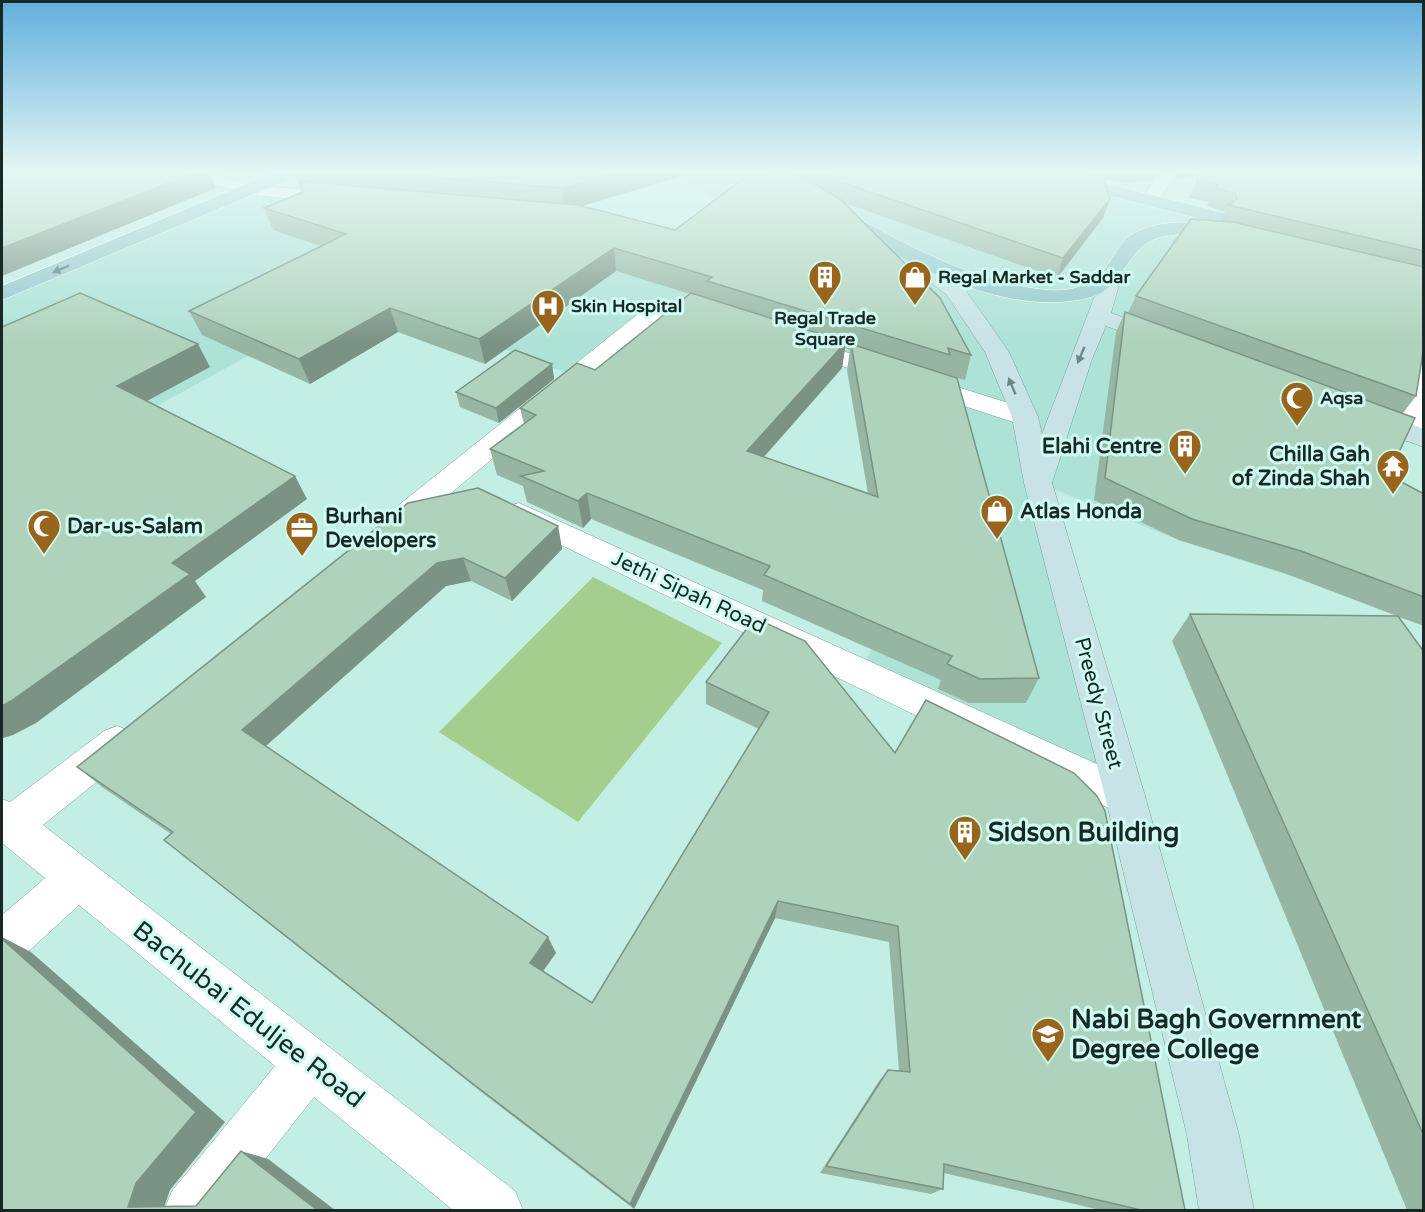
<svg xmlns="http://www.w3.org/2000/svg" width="1425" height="1212" viewBox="0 0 1425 1212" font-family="'Varela Round',sans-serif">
<rect width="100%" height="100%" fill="#c2eee4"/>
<path fill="#ade2d6" d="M677,173h363l247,61 16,346 -125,-40 -139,-57 86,313 -265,-124 68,-138 -43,-162 -220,-68 -89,73 -215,-83 -359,197v-197l249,-104 430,60 52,-39z"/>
<path fill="#a3ce8e" d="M593,577l129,66 -144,179 -139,-90z"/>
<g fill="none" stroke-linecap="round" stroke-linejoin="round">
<defs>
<g id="street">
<path d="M185,173h28l39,12 90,8 9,5 -9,5 -91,-8 -64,-18z"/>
<path d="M1159,173h17l-20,32h-12l-3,-4z"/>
<path d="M680,302c13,1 38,4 46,15l-3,5c-27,6 -35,-17 -69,2l-252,210 -11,3 -11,-3 -4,-7 4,-7 258,-206 18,-8z"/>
<path d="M801,338l233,73 4,6 -4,6 -9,2 -9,-2 -223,-73 -4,-5 4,-5z"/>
<path d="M1424,347v90l-12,5 -9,-2 -4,-6 13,-80 4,-5z"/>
<path d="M519,503l620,280 6,13 -6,13 -14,5 -14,-5 -602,-289 -5,-7 5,-7z"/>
<path d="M117,726l13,5 6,12 -6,12 -87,70 472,366 8,19h-70l-139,-113 -89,113h-61l8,-19 103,-125 -196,-161 -61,56 -16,6v-52l43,-37 -43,-35v-44l8,3 94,-71z"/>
</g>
<g id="secondary">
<path d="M889,238l7,2 66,45 47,67 29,65 4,17 60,-157h14l4,4 -9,32 58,21 4,5 -4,5 -8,2 -55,-20 -14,33 -40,124 93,313 94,339 15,75h-55l-12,-75 -82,-339 -81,-313 -12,-66 -27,-65 -39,-58 -64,-46 -3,-4 3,-4z"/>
<path d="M1366,409l58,20v18l-67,-24 -4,-6 4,-6z"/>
</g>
<g id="primary">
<path d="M273,173h24l-2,4 -293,123v-14z"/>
<path d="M765,173c6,0 16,-1 22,1 27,12 53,33 78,48 57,31 117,62 183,68 20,2 45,-4 57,-21 8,-11 14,-25 25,-33 29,-20 75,-14 107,-6l3,4c-3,4 -2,4 -7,5 -7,1 -15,-2 -22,-3 -16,-2 -34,-3 -50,1 -34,8 -36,50 -70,60 -88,25 -202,-43 -274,-88 -16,-10 -41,-21 -52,-36z"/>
<path d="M1033,173h30l161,40 2,4 -9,6 -182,-46z"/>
</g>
</defs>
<use href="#street" stroke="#78a299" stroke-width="1"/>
<use href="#secondary" stroke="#78a299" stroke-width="1"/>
<use href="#primary" stroke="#fff" stroke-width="1"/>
<use href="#street" fill="#fff" fill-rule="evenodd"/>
<use href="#secondary" fill="#c8e3e5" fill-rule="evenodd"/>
<use href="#primary" fill="#92c7cb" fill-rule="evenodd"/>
</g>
<g fill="#96b5a2" fill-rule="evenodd">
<path d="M295,173h397l-110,33 93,24 88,-51 2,-6h392l-6,8 -25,2 -22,-4 6,20 -7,19 -46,60 -215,-76 129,153 -6,25 -20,-6 94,304 -13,25h-57l-31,-14 3,-9 -179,-79 1,-11 -172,-71 -8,9 -56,-26 -4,-16 -26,-11 -7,-26 34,-25 -4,-16 75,-38 95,-76 -74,-23 -131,93 -87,-32 -88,52 -108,-49 -13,-24 132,-65 -48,-16 -9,-22 39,-16zM845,348l5,2 -3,20 21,124 -104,-37 78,-89z"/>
<path d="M1177,173h247v173l-8,50 -13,17 -17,61 38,20v132l-25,-9 25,35v558h-17l-235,-569 18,-27 207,2 -113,-43 -105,-33 -85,-40 22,-168 9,-20 3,1 8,-17 85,-75 4,-9 -18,-6 2,-4 -20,-4 10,-22 -24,2z"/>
<path d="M552,364l2,15 -55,44 -39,-16 -4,-15z"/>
<path d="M408,503l150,23 4,23 -50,52 -41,-20 -25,5 -180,160 290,207 -13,18 49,32 167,-274 -53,-25v-22l49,-64 430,592h-85l-156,-37 -1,16 -12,5 -111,-21 59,-92 9,-11 11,1 -10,-129 -114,-24 -141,291 -154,-118 -293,-233 -16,-24 -69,-47 -25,-20z"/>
</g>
<g fill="#7a9384">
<path d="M194,173h16l6,15 -214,88v-28z"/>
<path d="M616,173h76l-127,38 -3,-23z"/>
<path d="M1154,173h3l-6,8z"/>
<path d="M1177,173h25l-1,2 -26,3z"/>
<path d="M1110,199l-7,19 -46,60 6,-20z"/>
<path d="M614,248l2,23 -131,93 -6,-25z"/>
<path d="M390,308l8,24 -88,52 -11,-25z"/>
<path d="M846,342l-4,26 -96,109 1,-26z"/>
<path d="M198,344l12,23 -78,42 -15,-23z"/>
<path d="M552,364l2,15 -55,44 -3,-15z"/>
<path d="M295,476l12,23 -112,82 11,16 -170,126 -23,12 -10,3 -1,-1v-31l170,-143z"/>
<path d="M587,493l4,26 -8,9 -5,-27z"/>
<path d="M558,526l4,23 -50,52 -7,-23z"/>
<path d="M463,558l8,23 -25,5 -186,165 -18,-21 195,-167z"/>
<path d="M778,901l-3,17 -141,291 -4,-5z"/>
<path d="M2,937l29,15 194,170 -55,68 -7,20 -35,-3 8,-24 -134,-244z"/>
<path d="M548,937l8,16 -18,25 -8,-15z"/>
<path d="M241,1151l27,8 67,51h-18z"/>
</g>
<g fill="#afd2bc" stroke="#7a9384" stroke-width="1.5">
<path d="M2,173h192l-192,75z"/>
<path d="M384,173h232l-54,15z"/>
<path d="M751,173h2l10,6 2,-6h31l44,26 100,99 31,57 -23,-7 2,7 -243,-74 5,-4 -98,-29 -135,91 -89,-31 -91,51 -110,-48 157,-77 -82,-26 39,-16 -4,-11 279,24 97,25z"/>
<path d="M823,173h267l13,4 7,22 -47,59 -228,-78z"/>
<path d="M1200,173h224v78l-196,-46 9,-6 -2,-6 -20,-5 3,-4 -21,-5z"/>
<path d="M1191,219l42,3 191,45v79l-8,50 -280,-100z"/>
<path d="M80,293l118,51 -81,42 178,90 -123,87 18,11 -179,127 -9,5v-379z"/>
<path d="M691,293l155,49 -99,109 131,46 -27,-153 106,34 82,300 -59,1 -33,-15 5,-8 -188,-81 6,-9 -183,-73 -9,8 -57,-25 23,-5 -54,-22 46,-34 -16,-7 57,-45 18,7z"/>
<path d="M1125,312l290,106 -23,49 -7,6 39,21v103l-123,-46 -109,-32 -87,-41z"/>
<path d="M515,350l37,14 -56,44 -40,-16z"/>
<path d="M478,488l80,38 -53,52 -42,-20 -26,5 -195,167 306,207 -18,26 62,40 177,-291 -63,-30 49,-64 50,23 90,112 31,-53 148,73 23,23 8,15 80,399h-44l-197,-46 -1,25 -117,-23 62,-96 22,2 -12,-146 -120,-25 -148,303 -162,-124 -304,-240 9,-8 -96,-65 331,-264z"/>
<path d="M1190,614l208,2 26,36v484z"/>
<path d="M2,939l194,173 -60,71 -8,24 68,-1 45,-55 76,59h-315z"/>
</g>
<defs><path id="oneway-solid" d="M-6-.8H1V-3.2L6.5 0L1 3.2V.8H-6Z" transform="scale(1.5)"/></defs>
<use fill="#4f7070" href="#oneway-solid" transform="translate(61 269) rotate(157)"/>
<g fill="#708685">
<use href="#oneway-solid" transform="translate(1081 355) rotate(113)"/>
<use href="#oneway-solid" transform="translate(1012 386) rotate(-113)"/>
</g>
<linearGradient id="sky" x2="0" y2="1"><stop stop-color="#61afdd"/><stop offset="0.5" stop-color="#e4f7f3"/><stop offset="1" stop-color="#e4f7f3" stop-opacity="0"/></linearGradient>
<rect width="1425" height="343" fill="url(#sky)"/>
<defs>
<symbol id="building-pin" viewBox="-11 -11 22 30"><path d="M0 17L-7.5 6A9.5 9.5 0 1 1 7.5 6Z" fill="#99641b" stroke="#cffcf2"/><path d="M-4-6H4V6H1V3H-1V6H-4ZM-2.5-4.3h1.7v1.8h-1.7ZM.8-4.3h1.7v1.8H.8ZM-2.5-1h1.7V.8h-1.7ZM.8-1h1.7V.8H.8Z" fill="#fff"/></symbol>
<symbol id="shop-pin" viewBox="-11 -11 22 30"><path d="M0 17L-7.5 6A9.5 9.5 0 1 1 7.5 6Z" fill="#99641b" stroke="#cffcf2"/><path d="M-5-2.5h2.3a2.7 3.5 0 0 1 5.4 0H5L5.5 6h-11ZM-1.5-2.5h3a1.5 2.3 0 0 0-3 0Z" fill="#fff"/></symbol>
<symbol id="hospital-pin" viewBox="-11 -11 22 30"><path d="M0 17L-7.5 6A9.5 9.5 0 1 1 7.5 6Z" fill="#99641b" stroke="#cffcf2"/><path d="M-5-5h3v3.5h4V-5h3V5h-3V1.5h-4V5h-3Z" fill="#fff"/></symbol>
<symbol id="mosque-pin" viewBox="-11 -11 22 30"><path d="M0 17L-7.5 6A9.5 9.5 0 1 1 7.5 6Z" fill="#99641b" stroke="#cffcf2"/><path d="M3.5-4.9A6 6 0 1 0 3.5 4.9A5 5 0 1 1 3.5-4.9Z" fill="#fff"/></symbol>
<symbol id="temple-pin" viewBox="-11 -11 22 30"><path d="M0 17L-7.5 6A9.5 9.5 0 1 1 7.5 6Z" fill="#99641b" stroke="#cffcf2"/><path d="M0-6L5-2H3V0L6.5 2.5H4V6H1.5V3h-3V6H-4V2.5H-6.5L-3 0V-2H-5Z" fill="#fff"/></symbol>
<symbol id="office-pin" viewBox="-11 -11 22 30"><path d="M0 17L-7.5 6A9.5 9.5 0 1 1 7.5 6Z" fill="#99641b" stroke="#cffcf2"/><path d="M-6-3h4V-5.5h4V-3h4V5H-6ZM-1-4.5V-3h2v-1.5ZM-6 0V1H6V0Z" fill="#fff"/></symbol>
<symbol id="university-pin" viewBox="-11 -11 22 30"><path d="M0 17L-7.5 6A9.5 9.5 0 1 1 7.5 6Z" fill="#99641b" stroke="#cffcf2"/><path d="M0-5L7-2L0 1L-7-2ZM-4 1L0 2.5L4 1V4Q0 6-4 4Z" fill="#fff"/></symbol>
</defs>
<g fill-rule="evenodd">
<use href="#building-pin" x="806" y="258" width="38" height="52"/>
<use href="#shop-pin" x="896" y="258" width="38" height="52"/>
<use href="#hospital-pin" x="529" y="287" width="38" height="52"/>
<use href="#mosque-pin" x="1278" y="379" width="38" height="52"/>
<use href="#building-pin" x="1166" y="427" width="38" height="52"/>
<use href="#temple-pin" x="1374" y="447" width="38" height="52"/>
<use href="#shop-pin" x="978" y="492" width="38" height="52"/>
<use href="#mosque-pin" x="25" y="507" width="38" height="52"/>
<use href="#office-pin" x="283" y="509" width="38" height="52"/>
<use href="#building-pin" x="946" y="813" width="38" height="52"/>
<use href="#university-pin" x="1029" y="1015" width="38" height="52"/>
</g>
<g text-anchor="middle" stroke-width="6" stroke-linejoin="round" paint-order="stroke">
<g font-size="18" font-weight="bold" fill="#182925" stroke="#cffcf2" text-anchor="start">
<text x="938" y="283">Regal Market - Saddar</text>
<text x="571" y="312">Skin Hospital</text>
<text x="825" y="324" text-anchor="middle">Regal Trade<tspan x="825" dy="21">Square</tspan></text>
<text x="1320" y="404">Aqsa</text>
</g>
<g font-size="21" font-weight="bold" fill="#182925" stroke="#cffcf2" text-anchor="start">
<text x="1162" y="453" text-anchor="end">Elahi Centre</text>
<text x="1370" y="461" text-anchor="end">Chilla Gah<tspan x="1370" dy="24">of Zinda Shah</tspan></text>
<text x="1020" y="518">Atlas Honda</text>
<text x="325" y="523">Burhani<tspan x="325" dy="24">Developers</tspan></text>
<text x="67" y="533">Dar-us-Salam</text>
</g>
<g font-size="21" fill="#182925" stroke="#cffcf2">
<text transform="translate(689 592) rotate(25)" y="7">Jethi Sipah Road</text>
<text transform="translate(1099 703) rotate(75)" y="7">Preedy Street</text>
</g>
<g font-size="26" font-weight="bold" fill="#182925" stroke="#cffcf2" text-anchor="start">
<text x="988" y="841">Sidson Building</text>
<text x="1071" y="1028">Nabi Bagh Government<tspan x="1071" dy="30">Degree College</tspan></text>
</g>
<g font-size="26" fill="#182925" stroke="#cffcf2">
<text transform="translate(249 1014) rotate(38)" y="9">Bachubai Eduljee Road</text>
</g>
</g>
<rect width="1425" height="1212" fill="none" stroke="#182925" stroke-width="6"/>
</svg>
